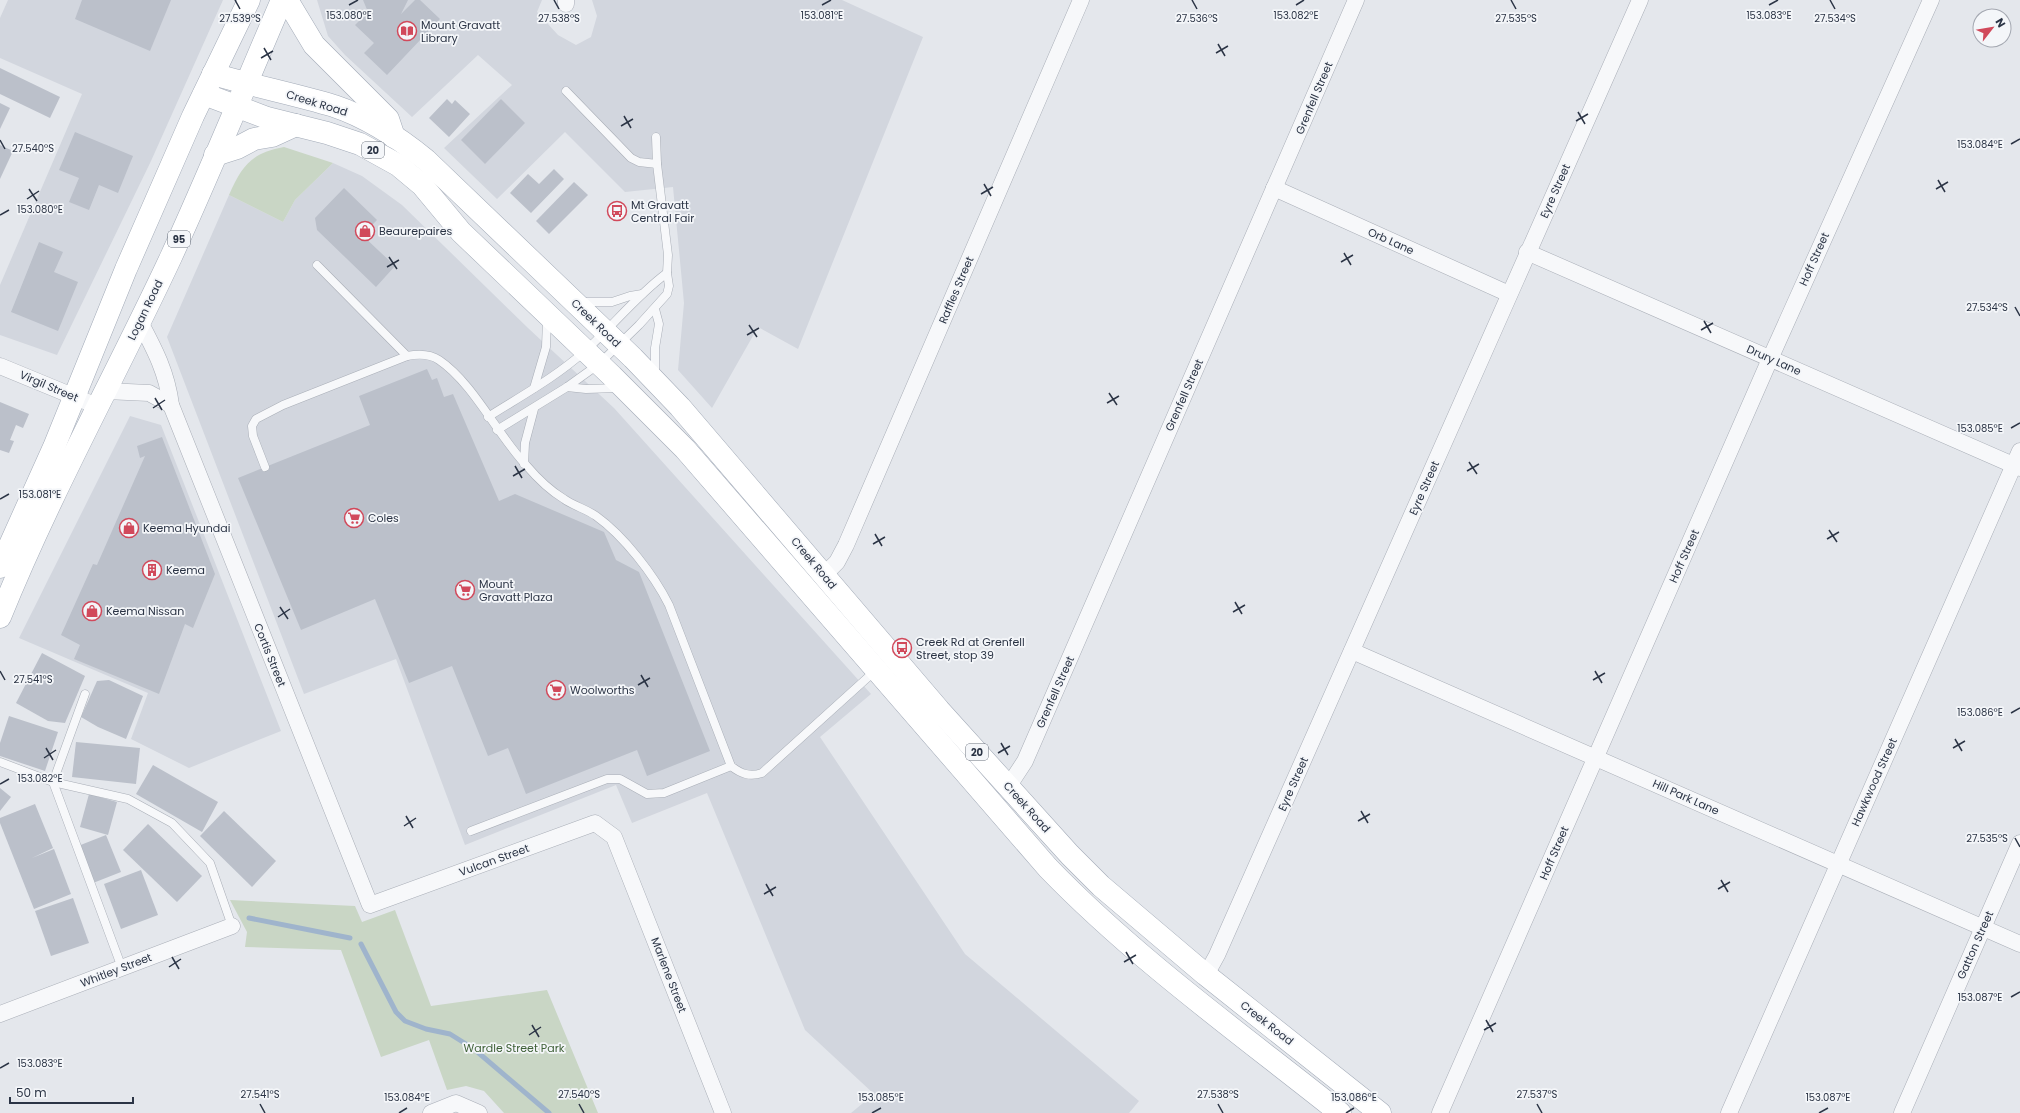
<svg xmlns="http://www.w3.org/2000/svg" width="2020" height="1113" viewBox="0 0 2020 1113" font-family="Poppins,sans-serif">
<rect width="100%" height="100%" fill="#e4e7ec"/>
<g fill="#d2d6de">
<path d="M8,0h215l-72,161 -94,194 -57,-20v-50l82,-191 -82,-36v-40z"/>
<path d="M317,0h225l-5,12 21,23 18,10 15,-8 6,-21 -5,-16h250l81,37 -125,312 -40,-22 -46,81 -34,-38 6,-67 -11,-116 -48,5 -60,-60 -68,67 -53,-51 68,-63 -34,-30 -66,62 -67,-62 -17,-19z"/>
<path d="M333,163l29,13 40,29 126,123 86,80 257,286 -51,43 145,217 174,147 -10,12h-278l23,-19 -69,-64 -98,-237 -75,30 -16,-38 -151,60 -69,-186 -92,35 -137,-357 62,-142 54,27 12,-22z"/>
<path d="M130,416l31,9 120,306 -92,37 -58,-29 17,-46 -129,-55z"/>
</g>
<g fill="#c9d6c5">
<path d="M284,147l49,16 -38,37 -12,22 -54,-27c13,-29 22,-42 55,-48z"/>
<path d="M230,900l125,6 7,16 33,-12 36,96 116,-16 51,123h-94l-20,-22 -18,-5 -19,4 -18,-50 -48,17 -40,-107 -96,-3 2,-15z"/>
</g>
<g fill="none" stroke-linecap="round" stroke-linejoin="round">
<g stroke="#9fb4cc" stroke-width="5">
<path d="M249,918l101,20"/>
<path d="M361,944l35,68 9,9 21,8 24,5 24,15 75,64"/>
</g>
</g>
<g fill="#bbc0ca">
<path d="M82,0h89l-21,51 -75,-32z"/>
<path d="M363,0h45l-7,14 14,-14h5l20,19 -53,56 -23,-22 10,-10 -19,-18 13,-13z"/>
<path d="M0,68l60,29 -10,21 -50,-24z"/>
<path d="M447,99l5,5 3,-4 15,14 -21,23 -20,-19z"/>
<path d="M501,99l24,24 -40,41 -24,-24z"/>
<path d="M0,103l10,5 -10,21z"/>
<path d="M75,132l58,24 -15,37 -19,-8 -10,25 -20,-8 10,-24 -20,-8z"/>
<path d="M0,145l13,6 -13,28z"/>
<path d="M554,169l10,10 -33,34 -21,-20 18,-19 11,10z"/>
<path d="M574,182l14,13 -39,39 -13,-13z"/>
<path d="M344,188l33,32 -15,15 33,31 -19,21 -59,-57 -2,-12z"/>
<path d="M39,242l24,10 -9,20 24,10 -20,49 -47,-19z"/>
<path d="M427,369l5,11 5,-2 7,19 9,-3 46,107 16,-7 89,38 12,28 23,12 71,179 -63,25 -10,-26 -111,44 -18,-46 -20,8 -36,-90 -43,17 -34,-84 -74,31 -63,-152 132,-53 -11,-29z"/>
<path d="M0,402l29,12 -6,14 -7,-3 -6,15 4,1 -5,12 -9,-3z"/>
<path d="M162,437l53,137 -22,54 -8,-4 -26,70 -85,-35 6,-14 -19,-10 32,-71 4,1 48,-109 -5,2 -3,-12z"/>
<path d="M42,653l43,23 -20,47 -17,-2 -32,-18z"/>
<path d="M109,680l34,16 -17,43 -28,-12 -17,-10 16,-36z"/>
<path d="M9,716l49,16 -13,39 -45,-15v-13z"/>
<path d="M76,742l64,6 -4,36 -64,-7z"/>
<path d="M153,765l65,37 -16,30 -66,-38z"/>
<path d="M0,788l11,9 -11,14z"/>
<path d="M89,794l28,8 -9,33 -28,-8z"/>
<path d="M35,804l18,44 -21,10 22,-9 17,45 -37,15 -34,-86v-5z"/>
<path d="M224,811l52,50 -24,26 -52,-51z"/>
<path d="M148,824l54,52 -25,26 -54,-52z"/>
<path d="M106,835l15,37 -28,11 -15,-37z"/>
<path d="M141,870l17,45 -37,14 -17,-45z"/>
<path d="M73,898l16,45 -38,13 -16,-45z"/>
</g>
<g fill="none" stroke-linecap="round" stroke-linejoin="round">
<defs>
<g id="lane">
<path d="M566,91l65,67 8,4 18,2"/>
<path d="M317,265l90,91"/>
<path d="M580,302h32l18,-6 12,-2"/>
<path d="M655,309l4,15 -4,24v27"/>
<path d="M567,387l19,2 32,-1"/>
<path d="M534,388l12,-41 1,-28"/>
<path d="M488,417c33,-21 68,-40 97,-66 28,-25 52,-56 82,-78"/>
<path d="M497,430l70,-43 32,-23 40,-39 28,-31 2,-8 -2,-13 1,-18 -11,-91 -1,-27"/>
<path d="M524,464l1,-21 9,-34"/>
<path d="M265,467l-12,-31 -1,-10 4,-7 27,-14 124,-49c10,-2 22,-3 32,4 34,23 58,74 87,105 11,13 23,25 38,34 10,7 22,10 32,17 28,20 58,59 73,89l62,161c10,8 19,11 31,7l114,-103"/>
<path d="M85,694l-32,88 75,17 44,24 38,40 22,63"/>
<path d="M0,762l53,20 69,186"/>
<path d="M471,831l136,-52h13l27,15 17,-1 67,-27"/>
</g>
<g id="street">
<path d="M566,4v-4"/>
<path d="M1274,188l235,106"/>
<path d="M1527,252l493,216"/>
<path d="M140,322c15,28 27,51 31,83l199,500 225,-82 19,14 109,276"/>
<path d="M0,366l97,40"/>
<path d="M106,391l43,2 22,12"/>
<path d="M824,575l13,-13 9,-17 235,-545"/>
<path d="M1352,651l668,293"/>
<path d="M1008,787l17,-26 331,-761"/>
<path d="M1206,975l11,-20 423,-955"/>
<path d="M0,1014l232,-88"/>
<path d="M431,1113l25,-10 23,10"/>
<path d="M1440,1113l330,-754 161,-359"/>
<path d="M1729,1113l291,-662"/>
<path d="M1902,1113l118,-270"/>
</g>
<g id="primary">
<path d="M287,0l27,45 74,74 6,18"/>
<path d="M213,74c40,12 81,20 121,32 33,11 65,32 92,54l207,198 47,49 259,303 131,145 31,31 105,89 174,138"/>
<path d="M204,94l63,24 60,15 33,11 38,21 24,20 39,47 151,144 73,73 363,419c88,91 193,166 292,245"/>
<path d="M215,155l22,-7 17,-9 18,-3 24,-11"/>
<path d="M0,567l54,-120 72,-178 67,-153 56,-116"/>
<path d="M0,617c50,-124 115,-240 171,-360 39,-85 74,-171 111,-257"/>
</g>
</defs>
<use href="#lane" stroke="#a9aeb7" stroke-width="9"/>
<use href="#street" stroke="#a9aeb7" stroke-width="17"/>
<use href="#primary" stroke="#a3abb8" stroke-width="23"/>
<use href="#lane" stroke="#f7f8fa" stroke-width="8"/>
<use href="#street" stroke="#f7f8fa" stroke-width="16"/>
<use href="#primary" stroke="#fff" stroke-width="22"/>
</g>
<path fill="none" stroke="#2b3445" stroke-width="1.5" d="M235,0l5,9M554,0l5,9M1192,0l5,9M1511,0l5,9M1830,0l5,9M349,5l9,-5M822,5l9,-5M1296,5l8,-5M1769,5l9,-5M1218,44l7,12M264,48l7,12M1216,53l12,-7M261,58l12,-7M1578,112l7,12M624,116l7,12M1576,121l12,-7M621,126l12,-7M0,140l5,9M2011,144l9,-5M1938,180l7,12M984,184l7,12M29,189l8,12M1936,189l12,-7M981,194l12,-7M27,199l12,-8M0,215l9,-5M1344,253l7,12M389,257l8,12M1341,262l12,-7M387,267l12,-7M2015,307l5,9M1704,321l7,12M749,325l8,12M1701,330l12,-7M747,335l12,-7M1109,393l8,12M155,398l7,12M1107,403l12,-7M153,408l12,-8M2011,428l9,-5M1469,462l8,12M515,466l7,12M1467,471l12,-7M513,476l12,-7M0,499l9,-5M1829,530l8,12M875,534l7,12M1827,539l12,-7M873,544l12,-7M1235,602l7,12M280,607l8,12M1233,612l12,-7M278,617l12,-8M0,671l5,9M1595,671l7,12M641,675l7,12M1593,680l12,-7M638,685l12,-7M2011,713l9,-5M1955,739l7,12M1001,743l7,12M46,748l7,12M1953,748l12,-7M998,753l12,-7M44,758l12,-8M0,784l9,-5M1361,811l7,12M406,816l7,12M1358,821l12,-7M404,826l12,-8M2015,838l5,9M1721,880l7,12M766,884l7,12M1718,889l12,-7M764,894l12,-7M1126,952l7,12M172,957l7,12M1124,962l12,-7M169,967l12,-8M2011,997l9,-5M1486,1020l7,12M532,1025l7,12M1484,1030l12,-7M529,1035l12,-8M0,1068l9,-5M260,1104l5,9M579,1104l5,9M1218,1104l5,9M1537,1104l5,9M399,1113l8,-5M872,1113l9,-5M1346,1113l8,-5M1819,1113l9,-5"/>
<defs>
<symbol id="library-ring" viewBox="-11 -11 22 22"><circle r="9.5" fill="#f4f6f9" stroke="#d1495b" stroke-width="1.5"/><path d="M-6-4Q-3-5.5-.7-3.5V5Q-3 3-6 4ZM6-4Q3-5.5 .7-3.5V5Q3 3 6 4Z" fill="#d1495b"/></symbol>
<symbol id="bus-ring" viewBox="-11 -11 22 22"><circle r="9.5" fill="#f4f6f9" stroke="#d1495b" stroke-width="1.5"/><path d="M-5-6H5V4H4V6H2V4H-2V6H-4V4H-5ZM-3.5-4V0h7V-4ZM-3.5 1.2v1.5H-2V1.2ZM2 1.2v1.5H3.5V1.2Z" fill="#d1495b"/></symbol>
<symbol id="shop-ring" viewBox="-11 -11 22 22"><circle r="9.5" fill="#f4f6f9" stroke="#d1495b" stroke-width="1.5"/><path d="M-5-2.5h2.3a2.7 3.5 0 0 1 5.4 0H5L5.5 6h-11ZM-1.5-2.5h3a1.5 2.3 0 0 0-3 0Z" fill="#d1495b"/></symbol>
<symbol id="supermarket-ring" viewBox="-11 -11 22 22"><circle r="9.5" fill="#f4f6f9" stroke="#d1495b" stroke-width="1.5"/><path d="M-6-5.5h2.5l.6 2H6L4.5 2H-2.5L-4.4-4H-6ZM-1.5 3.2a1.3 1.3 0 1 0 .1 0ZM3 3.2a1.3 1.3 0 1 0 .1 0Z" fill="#d1495b"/></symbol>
<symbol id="building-ring" viewBox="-11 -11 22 22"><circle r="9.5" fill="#f4f6f9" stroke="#d1495b" stroke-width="1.5"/><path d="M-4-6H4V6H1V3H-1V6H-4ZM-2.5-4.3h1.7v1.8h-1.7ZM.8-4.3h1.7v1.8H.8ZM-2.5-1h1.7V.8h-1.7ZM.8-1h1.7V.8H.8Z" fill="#d1495b"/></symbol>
</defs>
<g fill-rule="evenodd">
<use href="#library-ring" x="396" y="20" width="22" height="22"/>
<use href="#bus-ring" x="606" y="200" width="22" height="22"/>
<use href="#shop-ring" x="354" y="220" width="22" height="22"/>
<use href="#supermarket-ring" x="343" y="507" width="22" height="22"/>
<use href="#shop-ring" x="118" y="517" width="22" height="22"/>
<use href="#building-ring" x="141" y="559" width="22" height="22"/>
<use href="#supermarket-ring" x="454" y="579" width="22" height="22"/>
<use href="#shop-ring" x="81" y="600" width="22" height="22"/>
<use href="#bus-ring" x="891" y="637" width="22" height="22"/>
<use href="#supermarket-ring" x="545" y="679" width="22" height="22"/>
</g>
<g text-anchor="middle" stroke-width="3.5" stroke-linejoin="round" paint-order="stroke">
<g fill="#f4f6f9" stroke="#676e7b" stroke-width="1">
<rect x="362" y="142" width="22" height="16" rx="3"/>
<rect x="168" y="231" width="22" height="16" rx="3"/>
<rect x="966" y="744" width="22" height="16" rx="3"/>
</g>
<g font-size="10" font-weight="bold" fill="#2b3445">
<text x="373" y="154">20</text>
<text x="179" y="243">95</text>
<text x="977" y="756">20</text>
</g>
<g font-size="11" fill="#2b3445" stroke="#f4f6f9" text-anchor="start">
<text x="421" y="29">Mount Gravatt<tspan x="421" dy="13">Library</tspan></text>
<text x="631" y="209">Mt Gravatt<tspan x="631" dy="13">Central Fair</tspan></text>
<text x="379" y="235">Beaurepaires</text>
<text x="368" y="522">Coles</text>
<text x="143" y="532">Keema Hyundai</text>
<text x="166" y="574">Keema</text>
<text x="479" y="588">Mount<tspan x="479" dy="13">Gravatt Plaza</tspan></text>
<text x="106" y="615">Keema Nissan</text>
<text x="916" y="646">Creek Rd at Grenfell<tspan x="916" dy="13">Street, stop 39</tspan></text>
<text x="570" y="694">Woolworths</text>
</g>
<g font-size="11" fill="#2b3445" stroke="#f4f6f9">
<text transform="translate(1314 98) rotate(-67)" y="4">Grenfell Street</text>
<text transform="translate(317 103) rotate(17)" y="4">Creek Road</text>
<text transform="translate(1555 191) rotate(-66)" y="4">Eyre Street</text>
<text transform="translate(1391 241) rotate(24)" y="4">Orb Lane</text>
<text transform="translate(1814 259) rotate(-66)" y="4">Hoff Street</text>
<text transform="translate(956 290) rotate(-67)" y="4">Raffles Street</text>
<text transform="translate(145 310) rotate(-64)" y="4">Logan Road</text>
<text transform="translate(596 323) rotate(44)" y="4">Creek Road</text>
<text transform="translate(1774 360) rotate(24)" y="4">Drury Lane</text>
<text transform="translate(49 386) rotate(23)" y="4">Virgil Street</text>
<text transform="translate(1184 395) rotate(-66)" y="4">Grenfell Street</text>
<text transform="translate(1424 488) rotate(-66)" y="4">Eyre Street</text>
<text transform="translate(1684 556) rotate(-66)" y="4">Hoff Street</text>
<text transform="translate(814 563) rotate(50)" y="4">Creek Road</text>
<text transform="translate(270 655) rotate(68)" y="4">Cortis Street</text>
<text transform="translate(1055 692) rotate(-66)" y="4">Grenfell Street</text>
<text transform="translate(1874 782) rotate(-66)" y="4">Hawkwood Street</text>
<text transform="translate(1293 784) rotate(-66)" y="4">Eyre Street</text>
<text transform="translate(1686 797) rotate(24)" y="4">Hill Park Lane</text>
<text transform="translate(1027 807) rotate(48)" y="4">Creek Road</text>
<text transform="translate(1554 853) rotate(-67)" y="4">Hoff Street</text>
<text transform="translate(494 860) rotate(-20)" y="4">Vulcan Street</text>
<text transform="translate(1975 945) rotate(-66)" y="4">Gatton Street</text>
<text transform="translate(116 970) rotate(-21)" y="4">Whitley Street</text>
<text transform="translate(669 975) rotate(69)" y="4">Marlene Street</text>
<text transform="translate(1267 1023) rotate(38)" y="4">Creek Road</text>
</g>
<g font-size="11" fill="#3f6138" stroke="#f4f6f9">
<text x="514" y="1052">Wardle Street Park</text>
</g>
</g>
<g font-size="10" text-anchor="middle" fill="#2b3445" stroke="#f4f6f9" stroke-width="3.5" stroke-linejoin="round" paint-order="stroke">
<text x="349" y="19">153.080°E</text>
<text x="822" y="19">153.081°E</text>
<text x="1296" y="19">153.082°E</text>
<text x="1769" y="19">153.083°E</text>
<text x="240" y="22">27.539°S</text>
<text x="559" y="22">27.538°S</text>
<text x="1197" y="22">27.536°S</text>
<text x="1516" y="22">27.535°S</text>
<text x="1835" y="22">27.534°S</text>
<text x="1980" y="148">153.084°E</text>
<text x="33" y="152">27.540°S</text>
<text x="40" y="213">153.080°E</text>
<text x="1987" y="311">27.534°S</text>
<text x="1980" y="432">153.085°E</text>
<text x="40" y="498">153.081°E</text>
<text x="33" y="683">27.541°S</text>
<text x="1980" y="716">153.086°E</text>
<text x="40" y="782">153.082°E</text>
<text x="1987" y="842">27.535°S</text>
<text x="1980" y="1001">153.087°E</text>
<text x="40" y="1067">153.083°E</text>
<text x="260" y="1098">27.541°S</text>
<text x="579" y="1098">27.540°S</text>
<text x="1218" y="1098">27.538°S</text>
<text x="1537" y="1098">27.537°S</text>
<text x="407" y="1101">153.084°E</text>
<text x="881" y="1101">153.085°E</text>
<text x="1354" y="1101">153.086°E</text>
<text x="1828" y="1101">153.087°E</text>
</g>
<g transform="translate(1992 28) rotate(59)"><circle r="19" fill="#f4f6f9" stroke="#a4a8b1"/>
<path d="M0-3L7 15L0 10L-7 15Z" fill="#d1495b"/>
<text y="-6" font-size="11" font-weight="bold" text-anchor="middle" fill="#2b3445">N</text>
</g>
<path d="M10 1097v6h123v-6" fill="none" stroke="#2b3445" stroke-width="2"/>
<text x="16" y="1097" font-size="12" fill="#2b3445" stroke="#f4f6f9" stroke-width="3" paint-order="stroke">50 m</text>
</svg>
